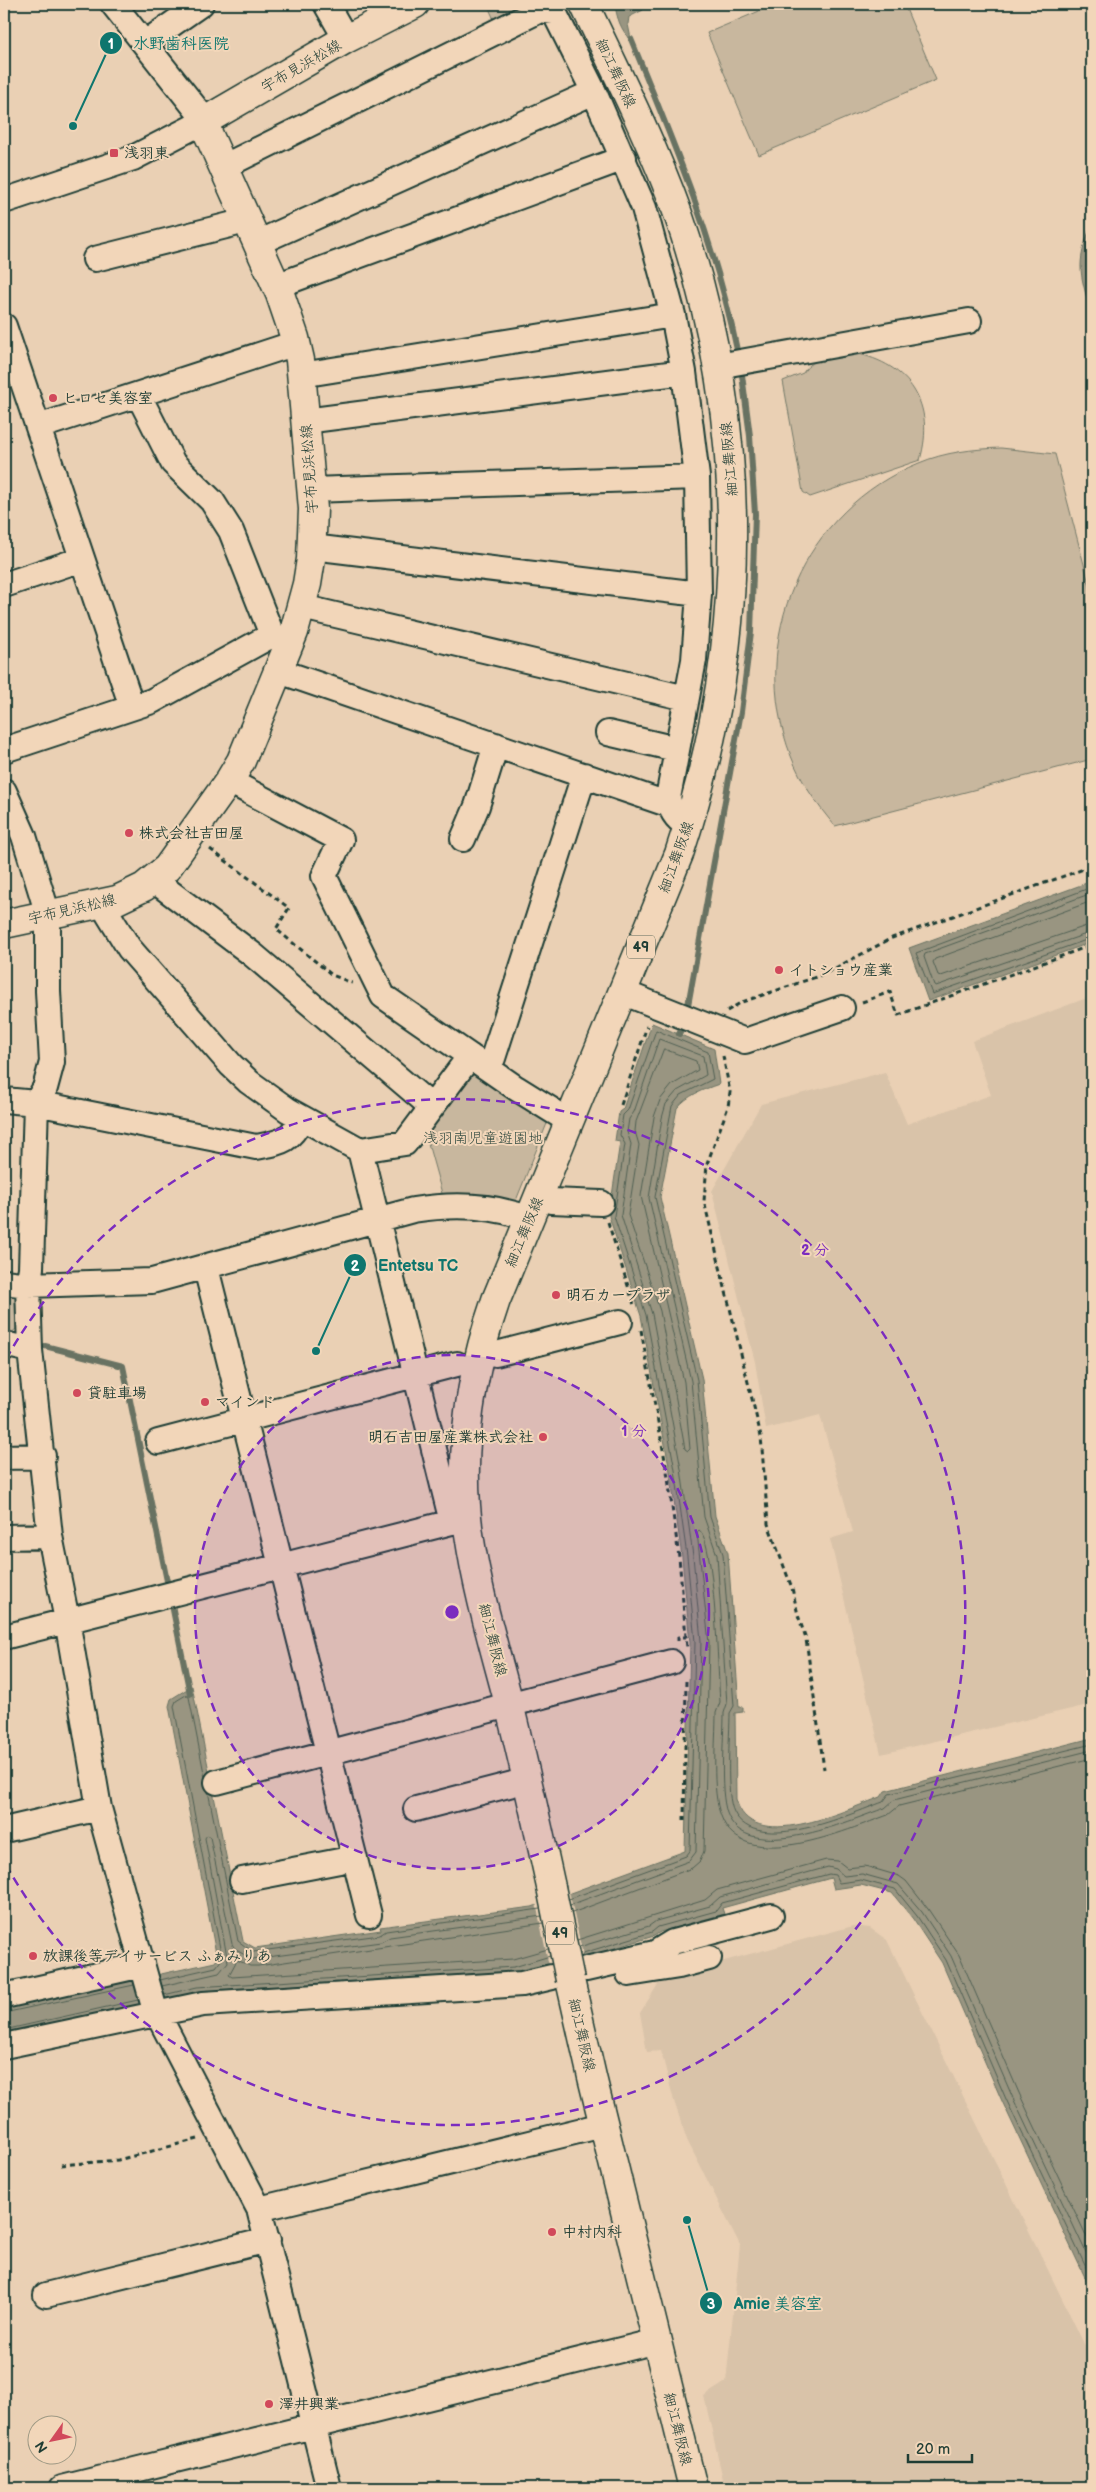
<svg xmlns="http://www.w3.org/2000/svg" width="1096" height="2492" font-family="'Balsamiq Sans','Klee One',sans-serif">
	<rect width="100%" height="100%" fill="#ead0b4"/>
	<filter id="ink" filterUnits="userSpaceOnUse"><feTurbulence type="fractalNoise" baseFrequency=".02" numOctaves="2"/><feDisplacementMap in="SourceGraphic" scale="10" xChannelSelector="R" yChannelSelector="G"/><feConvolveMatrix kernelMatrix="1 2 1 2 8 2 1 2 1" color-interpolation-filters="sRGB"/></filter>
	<g filter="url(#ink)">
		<path fill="#d9c3a9" d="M1092 996V1704L881 1754 830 1539 853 1532 820 1415 766 1429 755 1362 712 1191 761 1104 885 1072 907 1124 991 1095 972 1041Z
			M853 1926 870 1928 887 1940 1092 2360V2488H725L704 2396 726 2382 740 2245 687 2140 674 2101 661 2051 647 2052 640 2013 662 1978Z"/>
		<path fill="#c8b79e" stroke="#747a69" d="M487 4H530L497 26Z
			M776 4H904L936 80 759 155 707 33Z
			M854 353C910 364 936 405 920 460L810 497 803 492 783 381 803 373C813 356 836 356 854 353Z
			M1001 448 1055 454 1092 595V759L835 826C817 805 801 782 791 756 746 640 804 509 919 463 945 452 973 449 1001 448Z
			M471 1065 550 1116 515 1203 443 1197 424 1129Z
			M4 1289H8L16 1298V1329L10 1334 4 1333Z"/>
		<path fill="#999581" stroke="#687262" d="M615 4H640L643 10 629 17 628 24 631 39C621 32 616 15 615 4Z
			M1092 224V317C1081 274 1074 267 1092 224Z
			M1092 881V942L928 1001 909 948Z
			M652 1023 714 1049 719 1084C702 1090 688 1095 677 1108L660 1197 702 1379 715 1516 728 1553 739 1707H743V1712L735 1713 736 1799C750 1856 845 1810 881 1797L885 1791 1092 1738V2292L1002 2101 942 1963 913 1919 892 1893 861 1885 834 1889 831 1878 722 1908 724 1914 660 1932 654 1936 517 1978 168 2007 140 2005 4 2035V2009L215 1962 217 1959 169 1706 171 1699 192 1686 243 1941 255 1948 381 1930 380 1927 532 1907 685 1851 690 1643 682 1557 670 1471 641 1316 609 1216 620 1142 615 1141 619 1112 623 1109Z"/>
		<path fill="#ead0b4" d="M569 1891 584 1960 550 1971 536 1903Z"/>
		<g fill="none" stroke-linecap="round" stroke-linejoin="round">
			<path stroke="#506053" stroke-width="1" d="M1092 237C1083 260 1086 274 1092 297
				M1092 887 916 953 932 994 1092 938
				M1092 893 925 954 924 957 934 985 936 986 1092 932
				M1092 901 935 959 933 962 938 975 941 976 1092 924
				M664 1049 696 1061 698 1070 672 1085 660 1100 654 1117 641 1196 684 1382 690 1449 688 1451 685 1449 660 1311 628 1215 639 1145 635 1131 636 1122Z
				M208 1791 238 1941 253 1952 380 1935 386 1931 540 1909
				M569 1899 686 1856 690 1851 695 1642 687 1556 675 1470 646 1315 614 1216 625 1144 620 1135 623 1115 628 1110 656 1030 708 1052 713 1079 681 1095 672 1106 655 1197 697 1380 710 1517 723 1554 734 1706 730 1713C730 1735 725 1795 734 1812 756 1857 850 1814 883 1802L889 1794 1092 1744
				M570 1905 689 1861 696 1852 701 1641 693 1556 681 1469 652 1314 621 1215 631 1144 627 1132 629 1119 634 1112 659 1039 703 1056 706 1075 677 1091 666 1104 662 1118 649 1198 691 1381 704 1517 717 1555 727 1704 724 1713C724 1740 719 1789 727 1813 746 1867 850 1820 885 1808L894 1800 1092 1750
				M572 1913 692 1868 700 1861 704 1851 709 1643 697 1532 699 1530C715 1539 718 1677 720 1702L716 1713C716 1740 711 1791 721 1816 743 1877 849 1829 888 1815L899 1806 1092 1758
				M543 1923 258 1966H250L237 1960 229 1975 232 1977 513 1959 548 1949
				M577 1940 705 1900 717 1890 826 1860 838 1861 847 1868 865 1866 899 1876 906 1881 928 1909 959 1955 1019 2093 1092 2248
				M579 1947 649 1926 656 1921 710 1906 720 1897 828 1867 836 1869 844 1876 862 1874 898 1884 922 1912 951 1956 1012 2096 1092 2265
				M580 1954 652 1932 658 1927 716 1911 722 1903 829 1874 835 1875 839 1883 861 1880 895 1889 917 1916 946 1960 1006 2099 1092 2280
				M160 1980 216 1967 222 1959 174 1706 176 1701 186 1695 189 1697 205 1778
				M162 1986 219 1973 228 1962 205 1838 207 1835 210 1837 232 1944 236 1950 252 1959 381 1942 390 1937 542 1916
				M164 1995 197 1987 514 1967 550 1956
				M4 2013 134 1985
				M4 2030 138 2000"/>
			<path stroke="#687262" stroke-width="6" d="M631 39C673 141 715 241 737 350
				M687 1011 741 712 751 632 755 514 750 436 742 375
				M679 1034 682 1027
				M45 1346 123 1366 168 1586
				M172 1605 190 1694"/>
			<defs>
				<path id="minor" d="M326 4 346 39
					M145 43 201 4
					M223 167 540 10 554 12 594 92 644 208 673 315 684 372 697 477 699 594 694 660 668 798C671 811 676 821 689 825
					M4 201 133 158 203 122 197 110 113 4
					M257 243 594 92
					M95 259 234 224 246 218
					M276 286 624 158
					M4 326 132 707
					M718 366 969 321
					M301 375 673 315
					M139 396 173 463 212 501 231 531 272 635
					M305 421 684 372
					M38 427 296 343
					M311 490 697 477
					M312 547 699 594
					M4 585 82 559
					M302 607 686 698
					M279 671 670 805
					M608 733 676 749
					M4 750 152 701 272 635 290 642
					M229 781 341 840 324 876 383 996 516 1088 569 1121
					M4 791 24 836 48 915V991L52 1062 45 1088 36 1103 31 1268 28 1285 30 1350 50 1536 67 1620 99 1808 154 2007 259 2209 329 2488
					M463 839 477 806 496 745
					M156 878 163 887 252 954 432 1107
					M106 903 108 914 129 948 231 1065 249 1082 288 1110 360 1150 452 1522
					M622 992 745 1041 842 1008
					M486 1067 493 1058 584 775
					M4 1100 36 1103 256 1147C282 1142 289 1142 302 1118
					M360 1150 405 1143 470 1056
					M539 1196 551 1201 601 1203
					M206 1268 369 1915
					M4 1282 28 1285 152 1281 413 1210C452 1204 492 1204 529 1219
					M4 1344 30 1350
					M480 1350 496 1354 620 1322
					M158 1442 457 1364
					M4 1457 43 1456
					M4 1537 50 1536
					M4 1637 452 1522 467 1520
					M217 1782 671 1662
					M416 1809 528 1780
					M4 1830 99 1808
					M242 1880 355 1858
					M586 1969 655 1953 673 1942 771 1916
					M629 1974 679 1966 709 1958
					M4 1996 142 1965
					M4 2046 203 2004 522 1984 552 1977
					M259 2209 603 2125
					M46 2295 268 2240
					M62 2488 657 2341"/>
				<path id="major" d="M4 924 117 900 144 887 167 868 229 781 241 761 294 632 307 584 311 559 313 509 300 360 295 338 280 294 203 122 346 39 415 4
					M551 1887C537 1823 523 1760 507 1696 493 1643 477 1589 469 1534 458 1455 470 1375 496 1300L679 854C749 643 751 425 678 214 652 142 617 73 584 4
					M570 1980 592 2077 693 2488"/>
			</defs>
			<use href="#minor" stroke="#1f3d34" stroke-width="28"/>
			<use href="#major" stroke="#1f3d34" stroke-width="31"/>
			<path stroke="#1f3d34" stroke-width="3" stroke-dasharray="5 4" stroke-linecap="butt" d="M210 849 289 908 276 929 332 975 352 983
				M862 1002 890 992 898 1015 1092 945
				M727 1011 742 1002 822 975 892 938 1092 866
				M723 1056 730 1092 728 1107 707 1164 704 1201 761 1436 768 1524 792 1588 798 1615 806 1639 824 1769
				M621 1105 647 1026
				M608 1222 634 1305
				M641 1330 667 1471 679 1557 687 1648
				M678 1641V1637H686
				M684 1821 686 1679
				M61 2165 118 2160 198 2139"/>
			<use href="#minor" stroke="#f2d6b9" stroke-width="24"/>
			<use href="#major" stroke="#f2d6b9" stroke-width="28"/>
			<defs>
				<path id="major-bridge" d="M551 1887 570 1980"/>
			</defs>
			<use href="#major-bridge" stroke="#1f3d34" stroke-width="31" stroke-linecap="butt"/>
			<use href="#major-bridge" stroke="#f2d6b9" stroke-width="28"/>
		</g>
	</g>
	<circle cx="452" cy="1612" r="257" fill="#7b2cbf" fill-opacity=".12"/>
	<g fill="none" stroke="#7b2cbf" stroke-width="2.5" stroke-dasharray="9 6">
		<circle cx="452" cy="1612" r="257"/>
		<path d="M6 1359A513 513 0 1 1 6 1865"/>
	</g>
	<g fill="#d1495b" stroke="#f2d6b9" stroke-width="2">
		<rect x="109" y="148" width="10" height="10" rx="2.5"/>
		<circle cx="53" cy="398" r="5"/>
		<circle cx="129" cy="833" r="5"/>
		<circle cx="779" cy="970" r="5"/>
		<circle cx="556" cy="1295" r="5"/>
		<circle cx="77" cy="1393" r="5"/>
		<circle cx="205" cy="1402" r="5"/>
		<circle cx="543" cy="1437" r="5"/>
		<circle cx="33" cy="1956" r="5"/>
		<circle cx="552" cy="2232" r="5"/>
		<circle cx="269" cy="2404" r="5"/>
	</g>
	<g text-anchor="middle" stroke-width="4" stroke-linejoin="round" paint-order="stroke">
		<g fill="#f2d6b9" stroke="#5e6b5c" stroke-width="1">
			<rect x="627" y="935.5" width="28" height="23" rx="4"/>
			<rect x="546" y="1921.5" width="28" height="23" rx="4"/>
		</g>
		<g font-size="14" font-weight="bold" fill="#1f3d34">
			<text x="641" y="952">49</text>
			<text x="560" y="1938">49</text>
		</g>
		<g font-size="15" fill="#1f3d34" stroke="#f2d6b9">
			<text transform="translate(301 66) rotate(-30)" y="5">宇布見浜松線</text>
			<text transform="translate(616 73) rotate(65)" y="5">細江舞阪線</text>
			<text transform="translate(729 459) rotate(-95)" y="5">細江舞阪線</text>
			<text transform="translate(309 469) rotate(-94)" y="5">宇布見浜松線</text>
			<text transform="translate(676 857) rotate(-70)" y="5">細江舞阪線</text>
			<text transform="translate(72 909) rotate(-13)" y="5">宇布見浜松線</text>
			<text transform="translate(524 1232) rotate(-67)" y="5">細江舞阪線</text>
			<text transform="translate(493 1640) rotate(76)" y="5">細江舞阪線</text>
			<text transform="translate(582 2035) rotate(77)" y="5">細江舞阪線</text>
			<text transform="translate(678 2429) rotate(76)" y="5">細江舞阪線</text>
		</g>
		<g font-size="15" font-weight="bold" fill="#1f3d34" stroke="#f2d6b9" text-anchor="start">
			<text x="124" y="158">浅羽東</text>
			<text x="63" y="403">ヒロセ美容室</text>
			<text x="139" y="838">株式会社吉田屋</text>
			<text x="789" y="975">イトショウ産業</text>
			<text x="566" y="1300">明石カープラザ</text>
			<text x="87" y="1398">貸駐車場</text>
			<text x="215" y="1407">マインド</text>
			<text x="533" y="1442" text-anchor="end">明石吉田屋産業株式会社</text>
			<text x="43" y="1961">放課後等デイサービス ふぁみりあ</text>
			<text x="562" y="2237">中村内科</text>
			<text x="279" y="2409">澤井興業</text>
		</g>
		<g font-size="15" fill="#30493f" stroke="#f2d6b9">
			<text x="483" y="1143">浅羽南児童遊園地</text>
		</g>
	</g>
	<circle cx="452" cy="1612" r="8" fill="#7b2cbf" stroke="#f2d6b9" stroke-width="2.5"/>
	<g font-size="15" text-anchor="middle" font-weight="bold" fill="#7b2cbf" stroke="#f2d6b9" stroke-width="4" stroke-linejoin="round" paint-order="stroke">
		<text x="815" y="1255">2 分</text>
		<text x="634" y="1436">1 分</text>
	</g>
	<path fill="none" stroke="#0f766e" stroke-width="2" d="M73 126L111 43M316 1351L355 1265M687 2220L711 2303"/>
	<g fill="#0f766e" stroke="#f2d6b9" stroke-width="2">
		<circle cx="73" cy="126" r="5"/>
		<circle cx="316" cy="1351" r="5"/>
		<circle cx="687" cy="2220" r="5"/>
		<circle cx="111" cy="43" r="12"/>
		<circle cx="355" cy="1265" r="12"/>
		<circle cx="711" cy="2303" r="12"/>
	</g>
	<g font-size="15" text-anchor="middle" font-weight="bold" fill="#fff">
		<text x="111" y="49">1</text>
		<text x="355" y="1271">2</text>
		<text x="711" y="2309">3</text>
	</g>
	<g font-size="16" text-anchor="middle" font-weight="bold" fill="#0f766e" stroke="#f2d6b9" stroke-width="4" stroke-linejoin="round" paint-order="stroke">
		<text x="181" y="49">水野歯科医院</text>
		<text x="418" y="1271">Entetsu TC</text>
		<text x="778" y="2309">Amie 美容室</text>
	</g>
	<rect width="1096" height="2492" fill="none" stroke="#f2d6b9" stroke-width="20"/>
	<rect x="10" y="10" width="1076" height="2472" fill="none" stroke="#1f3d34" stroke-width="2" filter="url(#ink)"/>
	<g transform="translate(52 2440) rotate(237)"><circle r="24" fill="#f2d6b9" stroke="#9e9984"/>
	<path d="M0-4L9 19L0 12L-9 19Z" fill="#d1495b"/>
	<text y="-8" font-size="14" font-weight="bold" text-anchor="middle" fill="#1f3d34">N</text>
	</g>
	<path d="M908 2454v8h64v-8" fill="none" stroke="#1f3d34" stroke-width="2.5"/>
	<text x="916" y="2454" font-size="15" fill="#1f3d34" stroke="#f2d6b9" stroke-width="4" paint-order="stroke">20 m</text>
</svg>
